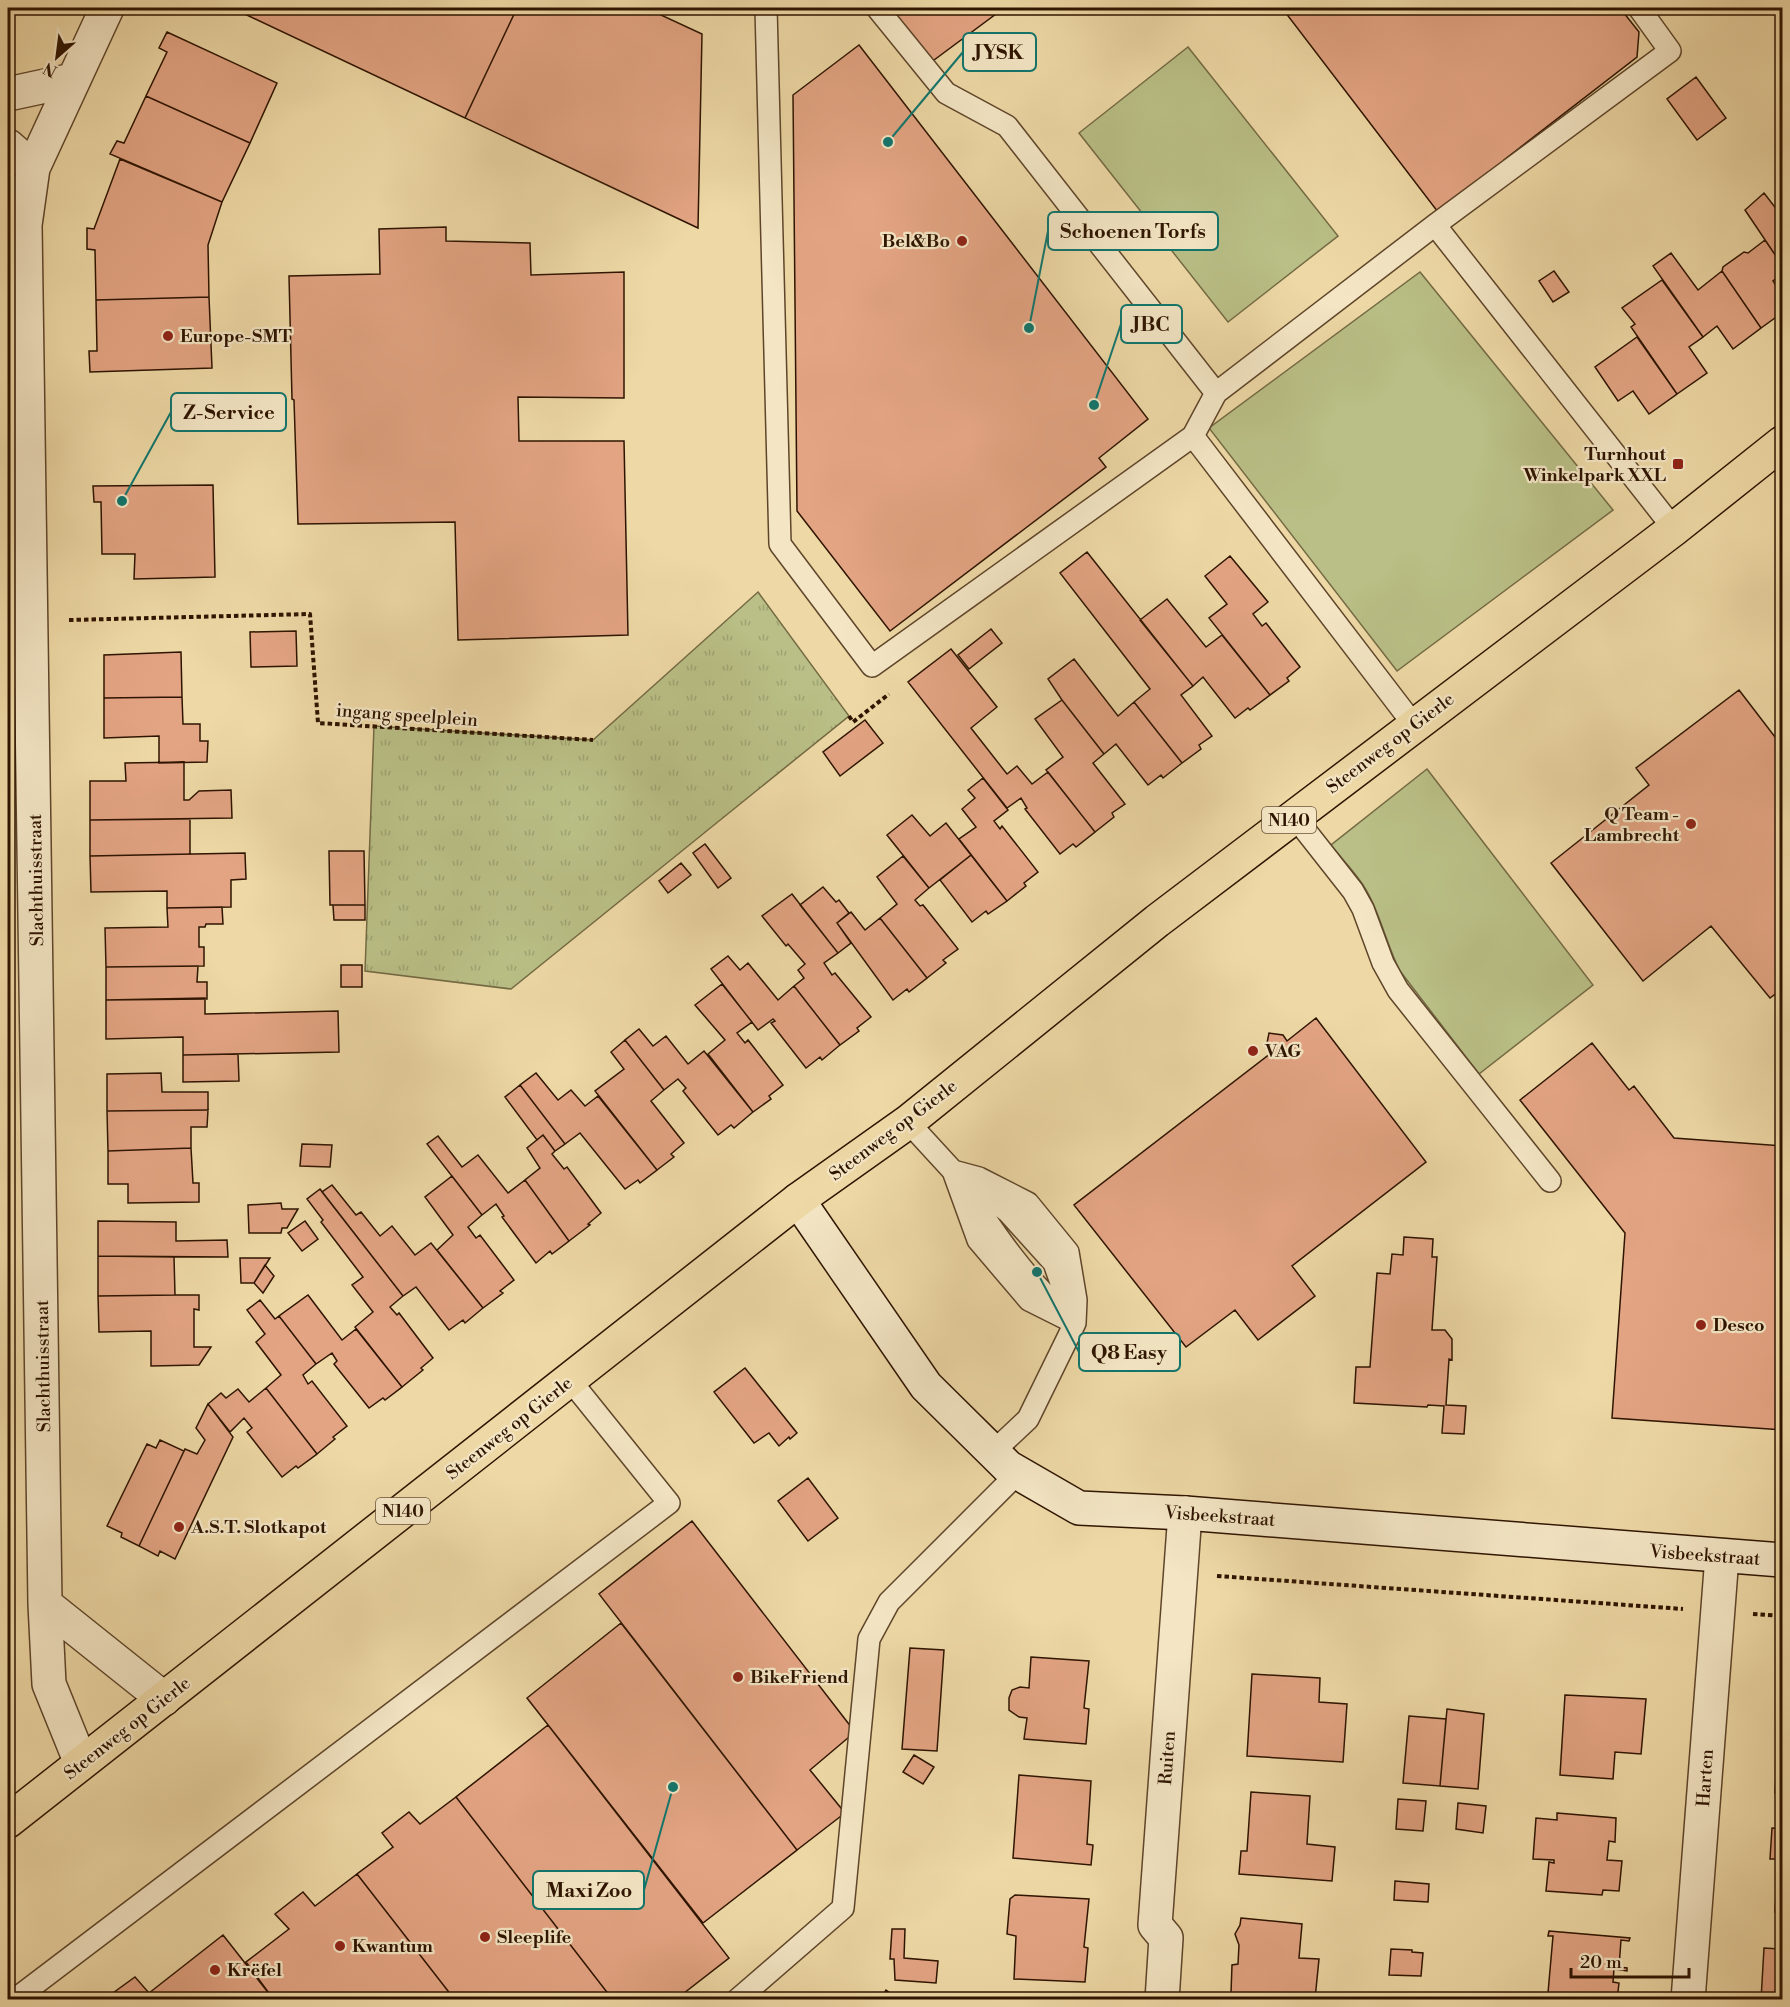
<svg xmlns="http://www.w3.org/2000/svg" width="1790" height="2007" font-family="'Libre Bodoni',serif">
	<defs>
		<pattern id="park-tufts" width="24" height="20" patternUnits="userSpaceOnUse" patternTransform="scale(1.5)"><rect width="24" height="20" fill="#b9bf86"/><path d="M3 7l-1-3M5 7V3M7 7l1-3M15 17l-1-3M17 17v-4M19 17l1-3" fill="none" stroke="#9fa372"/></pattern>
	</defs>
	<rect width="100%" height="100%" fill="#eed9a6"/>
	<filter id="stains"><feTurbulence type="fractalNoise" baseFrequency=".00333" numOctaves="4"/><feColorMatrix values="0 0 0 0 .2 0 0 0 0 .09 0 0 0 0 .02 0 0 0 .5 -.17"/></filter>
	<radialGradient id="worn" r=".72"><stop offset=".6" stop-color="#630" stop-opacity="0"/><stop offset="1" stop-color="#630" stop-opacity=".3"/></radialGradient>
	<path fill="#b9bf86" stroke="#746a43" stroke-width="1.5" d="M1188 47 1338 236 1228 322 1079 133Z
		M1420 272 1613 510 1397 671 1209 428Z
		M1427 769 1593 985 1479 1074 1400 971C1386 944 1380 911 1363 885 1354 871 1341 858 1331 845Z"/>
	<path fill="url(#park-tufts)" stroke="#746a43" stroke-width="1.5" d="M758 592 849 716 511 989 365 971 374 726 593 740Z"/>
	<path fill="#e3a483" stroke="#2e1400" stroke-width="1.5" d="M232 8H517L465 118Z
		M517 8H646L702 34 698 228 465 118Z
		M888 8H1004L930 63Z
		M1282 8H1620L1639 32 1637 57 1504 160 1507 167 1441 216Z
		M167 32 277 83 250 143 146 96 167 52 159 48Z
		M859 45 1148 419 1099 458 1106 467 890 631 797 511 793 95Z
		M1696 77 1726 118 1697 140 1667 99Z
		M146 96 250 143 222 202 110 154 117 141 124 143Z
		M120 159 222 202 208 245 209 297 96 300 95 250 87 249V228L94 229Z
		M1764 193 1781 215 1782 214V265L1745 210Z
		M446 227V241L530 243 531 275 624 272V398L518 397 519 441H624L628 635 458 640 455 522 298 524 294 400 292 399 289 276 380 274 379 229Z
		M1765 240 1782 265V274L1773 281 1782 295V313L1761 328 1722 271 1723 267 1744 252 1748 253Z
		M1671 253 1698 290 1722 271 1761 328 1733 349 1717 326 1703 337 1653 266Z
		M1554 271 1569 292 1553 302 1539 281Z
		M1662 280 1703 337 1689 347 1707 373 1677 394 1631 327 1635 324 1622 308Z
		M209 297 212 368 90 372 89 351H97L96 300Z
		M1637 337 1677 394 1649 414 1633 391 1618 401 1595 367Z
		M213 485 215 577 134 579 135 554H102L101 502H94L93 486Z
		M1087 552 1193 686 1181 695 1212 736 1199 745 1201 749 1182 763 1134 702 1150 689 1060 573Z
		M1230 556 1268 602 1253 614 1262 626 1266 623 1300 667 1287 678 1289 681 1270 695 1209 618 1227 604 1205 576Z
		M1167 599 1206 647 1222 635 1270 695 1250 710 1248 708 1235 718 1203 677 1193 686 1140 620Z
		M991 629 1002 643 969 669 958 655Z
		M296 631 297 666 251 667 250 632Z
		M951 649 997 707 971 728 1007 774 1017 766 1032 784 1048 772 1095 832 1076 847 1073 844 1060 854 1025 809 1027 808 1021 798 1007 808 908 682Z
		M181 652 182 697 104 698V655Z
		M1074 659 1118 716 1134 702 1182 763 1163 778 1161 775 1148 785 1116 744 1104 754 1062 700 1048 679Z
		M1739 690 1782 746V989L1770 998 1711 926 1643 981 1551 863 1649 785 1636 768Z
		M182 697 183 724H200V741H208L207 762 159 763V736L104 738V698Z
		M1062 700 1104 754 1093 763 1125 804 1112 813 1114 817 1095 832 1046 770 1063 757 1035 719Z
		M865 720 883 743 840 776 823 752Z
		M184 762V800H189L199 791 231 790 232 818 90 820V781H126L125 763Z
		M983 778 1008 810 994 821 1000 829 1002 826 1038 872 1024 883 1026 886 1007 901 959 839 976 827 962 809 975 798 968 790Z
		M912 815 930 836 946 823 971 855 929 888 887 835Z
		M190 819V854L90 856V820Z
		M705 844 731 878 718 888 693 853Z
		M329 851H364L365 905H330Z
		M245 853 246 879 231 880V907L167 908V891L91 892 90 856Z
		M971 855 1007 901 988 914 986 911 972 922 940 880Z
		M903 856 929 888 915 900 920 906 923 905 958 949 943 960 946 963 927 978 880 918 897 904 877 877Z
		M681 863 691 875 668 893 659 881Z
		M823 887 836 902 839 900 849 913 837 923 851 943 838 953 800 905Z
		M792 894 838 953 824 963 832 975 835 973 871 1017 857 1028 859 1031 840 1045 794 986 804 978 798 970 805 964 788 944 786 946 762 916Z
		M333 905H365V920H334Z
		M222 907 223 924H206L205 927H199V947H204V966L106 967 105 928 168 927 167 908Z
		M851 912 865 930 880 918 927 978 909 992 907 989 893 1000 837 923Z
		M728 956 740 970 748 963 778 1000 794 986 840 1045 822 1060 820 1057 806 1068 771 1023 775 1021 773 1019 758 1030 711 969Z
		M341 965H362V987H341Z
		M198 966 197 982H207V999L106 1000V967Z
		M722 984 752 1022 737 1033 745 1043 748 1040 783 1085 769 1096 771 1099 753 1112 708 1054 725 1040 695 1005Z
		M205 998V1014L338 1011 339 1052 183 1055V1037L106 1039V1000Z
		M1316 1018 1426 1162 1292 1266 1315 1296 1258 1340 1235 1310 1186 1347 1074 1205 1271 1053 1266 1048 1269 1033 1283 1035 1287 1041Z
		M639 1029 653 1046 666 1036 688 1064 704 1051 753 1112 734 1128 731 1125 718 1135 683 1091 686 1088 678 1079 664 1090 625 1040Z
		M625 1040 664 1090 651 1101 684 1143 671 1154 674 1157 657 1170 595 1091 624 1069 611 1052Z
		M1592 1043 1629 1090 1634 1086 1674 1138 1782 1146V1430L1612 1418 1625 1233 1520 1100Z
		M238 1054 239 1081 183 1082V1055Z
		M161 1073 162 1092H208V1110L107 1111V1074Z
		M536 1073 558 1100 571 1090 585 1106 598 1096 657 1170 640 1183 638 1180 625 1189 580 1133 565 1144 520 1085Z
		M520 1085 565 1144 555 1151 543 1135 537 1140 505 1097Z
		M208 1110 207 1127H191V1148L108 1151 107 1111Z
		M543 1135 555 1151 552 1154 564 1169 567 1167 601 1213 588 1224 590 1225 569 1241 525 1180 540 1168 527 1148Z
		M438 1136 462 1167 478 1155 508 1193 525 1180 569 1241 552 1254 550 1251 536 1263 502 1217 504 1216 496 1204 482 1215 427 1144Z
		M302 1144 332 1145 330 1167 300 1166Z
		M191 1148 193 1183H199V1202L128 1203V1184H108V1151Z
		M452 1176 482 1215 468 1227 476 1238 480 1235 514 1280 500 1291 503 1293 483 1308 437 1250 453 1235 425 1197Z
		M332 1185 356 1215 361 1212 380 1236 392 1226 415 1255 431 1243 483 1308 465 1323 463 1320 449 1330 416 1287 403 1296 322 1192Z
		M320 1189 403 1296 390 1307 397 1315 399 1313 433 1358 421 1368 423 1370 402 1387 355 1327 373 1312 352 1285 363 1277 321 1222 323 1220 307 1199Z
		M281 1203 282 1209H298L287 1228H282L281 1233H249L248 1205Z
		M98 1221 176 1222V1241L227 1240 228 1257 98 1256Z
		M305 1221 318 1239 302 1251 288 1233Z
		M1404 1237 1433 1239 1432 1257H1437L1432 1330H1445L1452 1339V1360L1449 1359 1446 1405 1466 1406 1464 1434 1442 1433 1444 1406 1428 1405 1427 1407 1354 1403 1356 1367H1370L1377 1273 1390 1274 1392 1254 1403 1255Z
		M98 1256 174 1257 175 1295 98 1296Z
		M240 1258H270L254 1283H241Z
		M265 1265 274 1276 263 1293 254 1283Z
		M175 1295H199V1310L194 1309V1347H211L199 1365 151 1366V1331L99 1332 98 1296Z
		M308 1295 342 1340 356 1329 402 1387 385 1400 383 1398 369 1408 334 1364 337 1361 332 1353 316 1364 279 1316Z
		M260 1300 275 1319 279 1316 316 1364 303 1375 308 1384 312 1381 347 1426 333 1437 335 1439 317 1454 266 1388 281 1375 256 1342 265 1334 247 1310Z
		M745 1368 797 1433 790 1439 789 1437 779 1446 769 1433 754 1443 714 1392Z
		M266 1388 317 1454 298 1468 296 1466 282 1477 247 1432 252 1428 244 1418 230 1432 208 1404 221 1393 226 1398 238 1389 249 1402Z
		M208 1404 233 1437 175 1559 160 1551 158 1556 139 1546 185 1449 197 1454 205 1440 196 1428Z
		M160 1440 184 1451 139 1546 121 1537 122 1533 107 1526 147 1444 156 1448Z
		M808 1478 838 1518 808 1541 778 1501Z
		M692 1521 855 1732 810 1770 845 1813 797 1850 599 1594Z
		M621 1623 797 1850 703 1923 527 1698Z
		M910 1648 944 1650 937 1751 902 1749Z
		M1031 1657 1089 1661 1084 1708 1089 1709 1086 1744 1024 1739 1027 1718 1019 1717 1009 1710V1698L1012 1690 1020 1687 1029 1688Z
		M1252 1674 1320 1678 1319 1702 1347 1704 1343 1762 1247 1756Z
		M1565 1695 1646 1699 1641 1754 1615 1752 1613 1779 1560 1775Z
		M1447 1709 1484 1714 1478 1789 1440 1786Z
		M1409 1716 1446 1719 1440 1786 1403 1783Z
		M548 1725 729 1958 675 2000H613L456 1797Z
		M1778 1741H1782V1793H1775Z
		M914 1755 934 1767 923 1784 903 1772Z
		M1019 1775 1091 1781 1087 1844 1093 1845 1091 1865 1013 1858Z
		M1251 1792 1310 1796 1307 1844 1335 1847 1332 1881 1239 1874 1241 1851H1247Z
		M456 1797 613 2000H455L357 1874 393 1847 382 1833 409 1812 420 1824Z
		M1398 1799 1426 1801 1423 1831 1396 1829Z
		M1458 1803 1486 1806 1483 1833 1456 1829Z
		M1557 1813 1616 1818 1615 1842 1609 1841 1607 1860 1622 1861 1619 1891 1603 1890 1602 1895 1546 1891 1549 1862 1554 1863V1860L1533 1859 1536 1818 1557 1820Z
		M1772 1828 1782 1829V1859H1770Z
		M1782 1872V1913L1775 1912 1777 1875Z
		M357 1874 455 2000H274L246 1962 289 1929 275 1914 303 1892 315 1906Z
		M1395 1881 1429 1884 1428 1902 1394 1900Z
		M1015 1895 1089 1899 1084 1947 1088 1948 1085 1982 1014 1979 1016 1936 1007 1934 1010 1899Z
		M1241 1918 1302 1924 1299 1958 1319 1959 1315 1999 1231 1993 1232 1965 1238 1964 1239 1945 1235 1934 1240 1925Z
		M892 1929H905L904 1958 938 1961 936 1983 895 1980 894 1959H890Z
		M1549 1931 1630 1938 1629 1941 1621 1940 1619 1967 1627 1968V1971L1614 1969 1613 1982 1619 1983 1617 2000H1543L1551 1999V1993H1548L1553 1936H1548Z
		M223 1935 274 2000 106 1998 135 1977 149 1993Z
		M1764 1948 1782 1949V2000H1761Z
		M1391 1949 1412 1950V1952L1423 1953 1421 1976 1389 1975Z
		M886 1990 900 2000H880Z"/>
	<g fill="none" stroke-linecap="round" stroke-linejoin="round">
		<defs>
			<path id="lane" d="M766 8 780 544 872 666 1193 436 1216 393 1435 225 1670 51 1639 8
				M877 8 946 93 1007 126 1216 393
				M1435 225 1674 529
				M1193 436 1414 725
				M1294 816 1353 891 1363 909 1383 963 1398 990 1550 1181
				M908 1122 953 1171 978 1240 1029 1300 1075 1323 1028 1419 993 1452
				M953 1171 979 1178 1028 1203 1068 1252 1076 1300 1075 1323
				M976 1187 1008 1212 1054 1263 1065 1294
				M972 1199C998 1238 1025 1277 1059 1308
				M14 2000 669 1503 570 1380
				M737 2000 843 1908 869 1639 889 1602 1018 1473"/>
			<path id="street" d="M8 94 73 80
				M8 146 33 168
				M45 1604 164 1699
				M81 1763 49 1684 45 1604 25 225 33 168 107 8
				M1162 2000 1166 1938 1155 1925 1185 1513
				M1688 2000 1722 1556"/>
			<path id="secondary" d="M798 1200 926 1386 1008 1467 1079 1508 1185 1513 1782 1560"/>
			<path id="primary" d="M8 1821 798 1200 908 1122 1157 921 1674 529 1782 443"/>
		</defs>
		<use href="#lane" stroke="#5e452a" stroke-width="24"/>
		<use href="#street" stroke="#5e452a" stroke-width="36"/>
		<use href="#secondary" stroke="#2e1400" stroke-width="36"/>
		<use href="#primary" stroke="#2e1400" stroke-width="36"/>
		<path stroke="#2e1400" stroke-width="4" stroke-dasharray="4.5 3" stroke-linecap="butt" d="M69 620 310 614 318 723 593 740
			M849 716 853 722 889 694
			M1217 1576 1683 1609
			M1753 1614 1782 1616"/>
		<use href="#lane" stroke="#f4e6c5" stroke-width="21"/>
		<use href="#street" stroke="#f4e6c5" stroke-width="33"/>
		<use href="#secondary" stroke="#f4e6c5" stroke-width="33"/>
		<use href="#primary" stroke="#eed9a6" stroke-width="33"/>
	</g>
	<g fill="#8f2418" stroke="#f4e6c5" stroke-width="2">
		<circle cx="962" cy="241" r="6"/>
		<circle cx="168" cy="336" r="6"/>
		<rect x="1672" y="458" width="12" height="12" rx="3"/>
		<circle cx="1691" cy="824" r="6"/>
		<circle cx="1253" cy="1051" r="6"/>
		<circle cx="1701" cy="1325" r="6"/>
		<circle cx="179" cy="1527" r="6"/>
		<circle cx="738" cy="1677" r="6"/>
		<circle cx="485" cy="1937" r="6"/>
		<circle cx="340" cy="1946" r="6"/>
		<circle cx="215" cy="1970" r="6"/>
	</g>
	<g text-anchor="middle" stroke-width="4.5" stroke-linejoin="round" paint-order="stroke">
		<g fill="#f4e6c5" stroke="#69533b" stroke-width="1.5">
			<rect x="1262" y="807" width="54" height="26" rx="4.5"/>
			<rect x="376" y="1498" width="54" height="26" rx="4.5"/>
		</g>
		<g font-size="16" font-weight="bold" fill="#2e1400">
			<text x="1289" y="826">N140</text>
			<text x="403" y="1517">N140</text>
		</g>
		<g font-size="18" font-weight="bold" fill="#2e1400" stroke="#f4e6c5" text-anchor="start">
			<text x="950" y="247" text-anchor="end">Bel&amp;Bo</text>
			<text x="180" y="342">Europe-SMT</text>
			<text x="1666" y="460" text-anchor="end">Turnhout<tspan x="1666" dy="21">Winkelpark XXL</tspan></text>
			<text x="1679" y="820" text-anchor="end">Q Team -<tspan x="1679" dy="21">Lambrecht</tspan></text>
			<text x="1265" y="1057">VAG</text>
			<text x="1713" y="1331">Desco</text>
			<text x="191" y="1533">A.S.T. Slotkapot</text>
			<text x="750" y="1683">BikeFriend</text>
			<text x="497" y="1943">Sleeplife</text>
			<text x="352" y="1952">Kwantum</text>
			<text x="227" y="1976">Krëfel</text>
		</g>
		<g font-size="18" fill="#2e1400" stroke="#f4e6c5">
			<text transform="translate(407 715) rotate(4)" y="6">ingang speelplein</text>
			<text transform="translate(1390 743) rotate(-37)" y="6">Steenweg op Gierle</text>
			<text transform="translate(36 880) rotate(-91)" y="6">Slachthuisstraat</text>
			<text transform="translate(893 1130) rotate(-37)" y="6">Steenweg op Gierle</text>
			<text transform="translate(43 1366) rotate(-91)" y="6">Slachthuisstraat</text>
			<text transform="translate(509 1428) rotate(-38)" y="6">Steenweg op Gierle</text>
			<text transform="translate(1220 1516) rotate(4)" y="6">Visbeekstraat</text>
			<text transform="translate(1705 1555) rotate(4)" y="6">Visbeekstraat</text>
			<text transform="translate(127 1728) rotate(-38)" y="6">Steenweg op Gierle</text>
			<text transform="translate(1167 1758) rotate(-86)" y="6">Ruiten</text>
			<text transform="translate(1705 1778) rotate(-86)" y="6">Harten</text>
		</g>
	</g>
	<path fill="none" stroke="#0f766e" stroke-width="2" d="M888 142L963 52M1029 328L1048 231M1094 405L1121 324M122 501L171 412M1037 1272L1079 1352M673 1787L644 1890"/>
	<g fill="#0f766e" stroke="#f4e6c5" stroke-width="2">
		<circle cx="888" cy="142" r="6"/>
		<circle cx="1029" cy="328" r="6"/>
		<circle cx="1094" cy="405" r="6"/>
		<circle cx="122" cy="501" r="6"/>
		<circle cx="1037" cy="1272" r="6"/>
		<circle cx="673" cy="1787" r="6"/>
	</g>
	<g fill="#f4e6c5" stroke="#0f766e" stroke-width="2">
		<rect x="963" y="33" width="73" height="38" rx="6"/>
		<rect x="1048" y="212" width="170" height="38" rx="6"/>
		<rect x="1121" y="305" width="61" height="38" rx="6"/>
		<rect x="171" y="393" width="115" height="38" rx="6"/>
		<rect x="1079" y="1333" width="101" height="38" rx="6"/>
		<rect x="533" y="1871" width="111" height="38" rx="6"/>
	</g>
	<g font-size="20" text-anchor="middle" font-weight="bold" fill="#2e1400">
		<text x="999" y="59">JYSK</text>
		<text x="1133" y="238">Schoenen Torfs</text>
		<text x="1151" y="331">JBC</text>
		<text x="229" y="419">Z-Service</text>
		<text x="1129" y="1359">Q8 Easy</text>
		<text x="589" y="1897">Maxi Zoo</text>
	</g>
	<rect width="1790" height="2007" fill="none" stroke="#eed9a6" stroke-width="30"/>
	<rect x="9" y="9" width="1772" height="1989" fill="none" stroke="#2e1400" stroke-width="3"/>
	<rect x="15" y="15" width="1760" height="1977" fill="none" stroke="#2e1400" stroke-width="1.5"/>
	<g transform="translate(57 57) rotate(208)" stroke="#f4e6c5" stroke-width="4.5" paint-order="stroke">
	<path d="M0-4.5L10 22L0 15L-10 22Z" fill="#2e1400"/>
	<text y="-9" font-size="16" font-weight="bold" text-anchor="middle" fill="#2e1400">N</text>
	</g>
	<path d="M1571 1968v9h118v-9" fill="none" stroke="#2e1400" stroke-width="3"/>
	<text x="1580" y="1968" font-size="18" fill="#2e1400" stroke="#f4e6c5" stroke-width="4.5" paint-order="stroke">20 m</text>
	<rect width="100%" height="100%" filter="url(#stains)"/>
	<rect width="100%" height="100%" fill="url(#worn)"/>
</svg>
